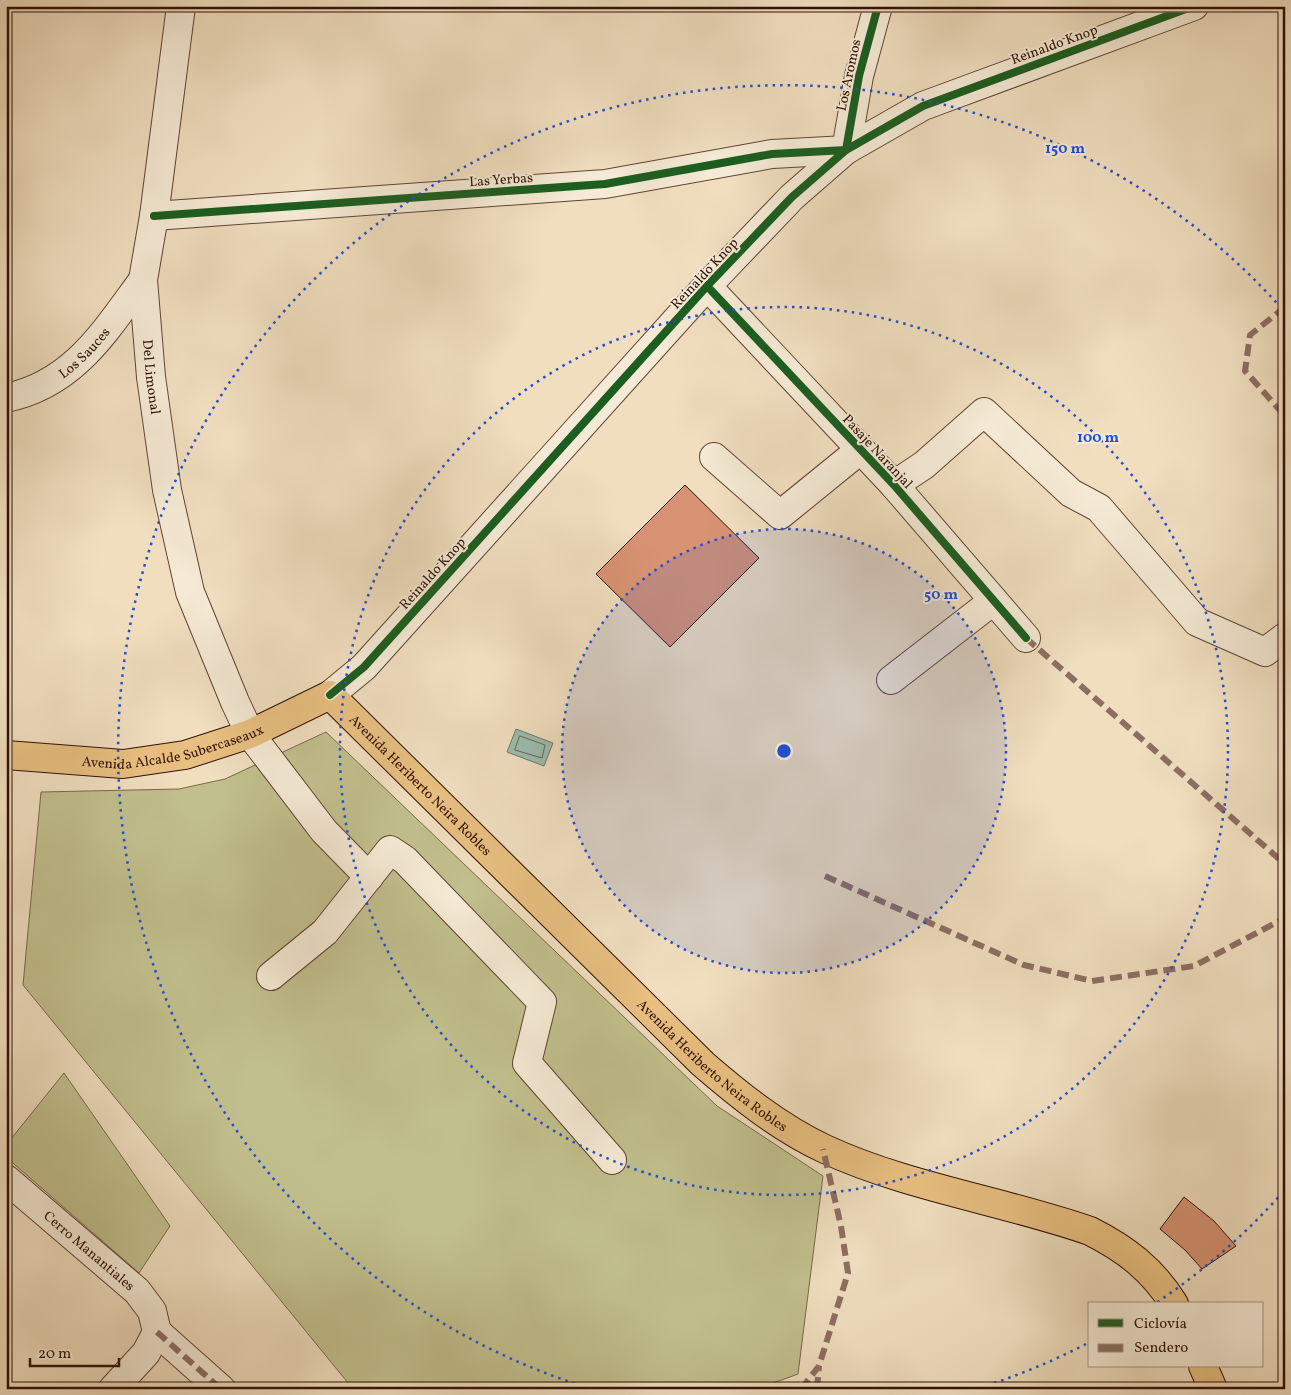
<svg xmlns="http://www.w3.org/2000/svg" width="1291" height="1395" font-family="Vollkorn,serif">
	<rect width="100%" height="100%" fill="#f0debf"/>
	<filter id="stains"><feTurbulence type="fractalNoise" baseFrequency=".004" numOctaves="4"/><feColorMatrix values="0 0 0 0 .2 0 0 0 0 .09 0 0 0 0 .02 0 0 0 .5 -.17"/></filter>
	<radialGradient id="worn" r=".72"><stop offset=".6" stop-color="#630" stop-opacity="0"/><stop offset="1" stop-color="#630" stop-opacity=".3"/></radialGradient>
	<path fill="#c1bf8d" stroke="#78684a" d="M326 732 717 1106 823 1176 798 1374 757 1389H353L23 985 41 792 179 789 225 779Z
		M64 1073 170 1226 139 1273 6 1157V1145Z"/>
	<path fill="#9bbcae" stroke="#70786b" d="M516 729 553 743 544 766 507 752Z"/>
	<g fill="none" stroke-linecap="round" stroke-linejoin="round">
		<path stroke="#66665a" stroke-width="1" d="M520 736 545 745 542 758 515 750Z"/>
	</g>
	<path fill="#d79373" stroke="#301106" d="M685 485 759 558 670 647 596 574Z
		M1184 1197 1214 1221 1236 1246 1202 1269 1185 1250 1160 1229Z"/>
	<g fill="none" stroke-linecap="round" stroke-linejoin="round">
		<defs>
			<g id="minor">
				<path id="s1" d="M181 6 154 216 143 280 151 377 167 490 190 592 235 702 250 734 324 831 369 877"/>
				<path d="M154 216 605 184 772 154 846 150 859 76 878 6"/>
				<path d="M707 286 894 485 1026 638"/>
				<path id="s2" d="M6 398C74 384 105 331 143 280"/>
				<path d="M714 457 780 515 860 450"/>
				<path d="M894 485 924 465 984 412 1071 493 1099 508 1197 622 1265 652 1285 637"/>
				<path d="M891 680 993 601"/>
				<path d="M330 695 364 667 707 286 792 197 846 150 923 106 1194 6"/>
				<path d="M271 976 325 932 390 850 405 860 542 1002 527 1063 612 1160"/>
				<path id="s3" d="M6 1179 137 1291 152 1311 157 1332"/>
				<path d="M157 1332 221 1389"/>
				<path d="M113 1389 146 1353 157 1332"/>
			</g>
			<g id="major">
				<path id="s4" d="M6 755 123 764 185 755 250 734 330 695 703 1064C740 1096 780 1128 825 1149 907 1187 1004 1201 1090 1231 1126 1249 1153 1270 1174 1304"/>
				<path d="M1203 1366 1213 1389"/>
			</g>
		</defs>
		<use href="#minor" stroke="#604434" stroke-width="30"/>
		<use href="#major" stroke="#301106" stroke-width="30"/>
		<use href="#minor" stroke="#f5ead5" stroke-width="28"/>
		<use href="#major" stroke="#e8bf80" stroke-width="28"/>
		<path stroke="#8d6e63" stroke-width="6" stroke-dasharray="12 6" stroke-linecap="butt" d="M1285 307 1250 335 1245 371 1285 416
			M1026 638 1285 864
			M825 876 1024 965 1092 981 1194 966 1285 918
			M157 1332 221 1389
			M801 1389 819 1366 848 1273 841 1226 823 1149
			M817 1389 819 1366"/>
		<defs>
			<path id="cycleway" d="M154 216 605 184 772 154 846 150 859 76 878 6
				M707 286 894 485 1026 638
				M330 695 364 667 707 286 792 197 846 150 923 106 1194 6"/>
		</defs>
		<use href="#cycleway" stroke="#f5ead5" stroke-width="11"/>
		<use href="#cycleway" stroke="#1b5e20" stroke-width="8"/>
	</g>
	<circle cx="784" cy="751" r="222" fill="#1d4ed8" fill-opacity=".12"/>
	<g fill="none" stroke="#1d4ed8" stroke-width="2.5" stroke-dasharray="2.5 5">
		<circle cx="784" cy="751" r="222"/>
		<circle cx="784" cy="751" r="444"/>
		<path d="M1283 1192A666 666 0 0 1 1156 1303M1086 1344A666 666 0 0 1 979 1388M589 1388A666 666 0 1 1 1283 310"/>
	</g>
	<g text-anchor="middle" stroke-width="4" stroke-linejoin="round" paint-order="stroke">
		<g font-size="14" fill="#301106" stroke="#f5ead5">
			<text transform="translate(1054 44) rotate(-20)" y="5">Reinaldo Knop</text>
			<text transform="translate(848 75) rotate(-78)" y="5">Los Aromos</text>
			<text transform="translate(501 179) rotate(-4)" y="5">Las Yerbas</text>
			<text transform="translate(704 273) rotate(-47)" y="5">Reinaldo Knop</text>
			<text dy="5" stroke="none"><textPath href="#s2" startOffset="92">Los Sauces</textPath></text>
			<text dy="5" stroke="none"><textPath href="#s1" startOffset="374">Del Limonal</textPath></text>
			<text transform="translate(878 451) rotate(47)" y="5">Pasaje Naranjal</text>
			<text transform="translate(432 573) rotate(-48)" y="5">Reinaldo Knop</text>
			<text dy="5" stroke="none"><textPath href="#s4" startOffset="169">Avenida Alcalde Subercaseaux</textPath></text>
			<text dy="5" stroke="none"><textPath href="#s4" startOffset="465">Avenida Heriberto Neira Robles</textPath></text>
			<text dy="5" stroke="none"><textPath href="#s4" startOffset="870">Avenida Heriberto Neira Robles</textPath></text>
			<text dy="5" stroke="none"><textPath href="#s3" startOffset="110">Cerro Manantiales</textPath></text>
		</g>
	</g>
	<circle cx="784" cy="751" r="8" fill="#1d4ed8" stroke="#f5ead5" stroke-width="2.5"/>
	<g font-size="15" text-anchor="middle" font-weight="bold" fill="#1d4ed8" stroke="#f5ead5" stroke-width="4" stroke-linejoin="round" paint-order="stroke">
		<text x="1065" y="153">150 m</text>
		<text x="1098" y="442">100 m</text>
		<text x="941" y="599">50 m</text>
	</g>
	<rect width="1291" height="1395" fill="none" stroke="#f0debf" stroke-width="25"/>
	<rect x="8" y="8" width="1276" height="1380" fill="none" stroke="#301106" stroke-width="2.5"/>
	<rect x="12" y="12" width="1266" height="1370" fill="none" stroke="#301106"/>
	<rect x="1088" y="1302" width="175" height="65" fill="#f5ead5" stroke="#a69382"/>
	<rect x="1098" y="1319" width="25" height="8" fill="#1b5e20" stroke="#a69382"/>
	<text x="1134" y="1328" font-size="15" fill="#301106">Ciclovía</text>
	<rect x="1098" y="1344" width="25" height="8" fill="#8d6e63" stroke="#a69382"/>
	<text x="1134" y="1352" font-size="15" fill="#301106">Sendero</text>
	<path d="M30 1358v8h89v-8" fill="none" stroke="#301106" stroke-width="2.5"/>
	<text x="38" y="1358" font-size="15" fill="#301106" stroke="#f5ead5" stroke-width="4" paint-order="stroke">20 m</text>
	<rect width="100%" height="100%" filter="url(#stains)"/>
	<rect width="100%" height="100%" fill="url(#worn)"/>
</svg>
